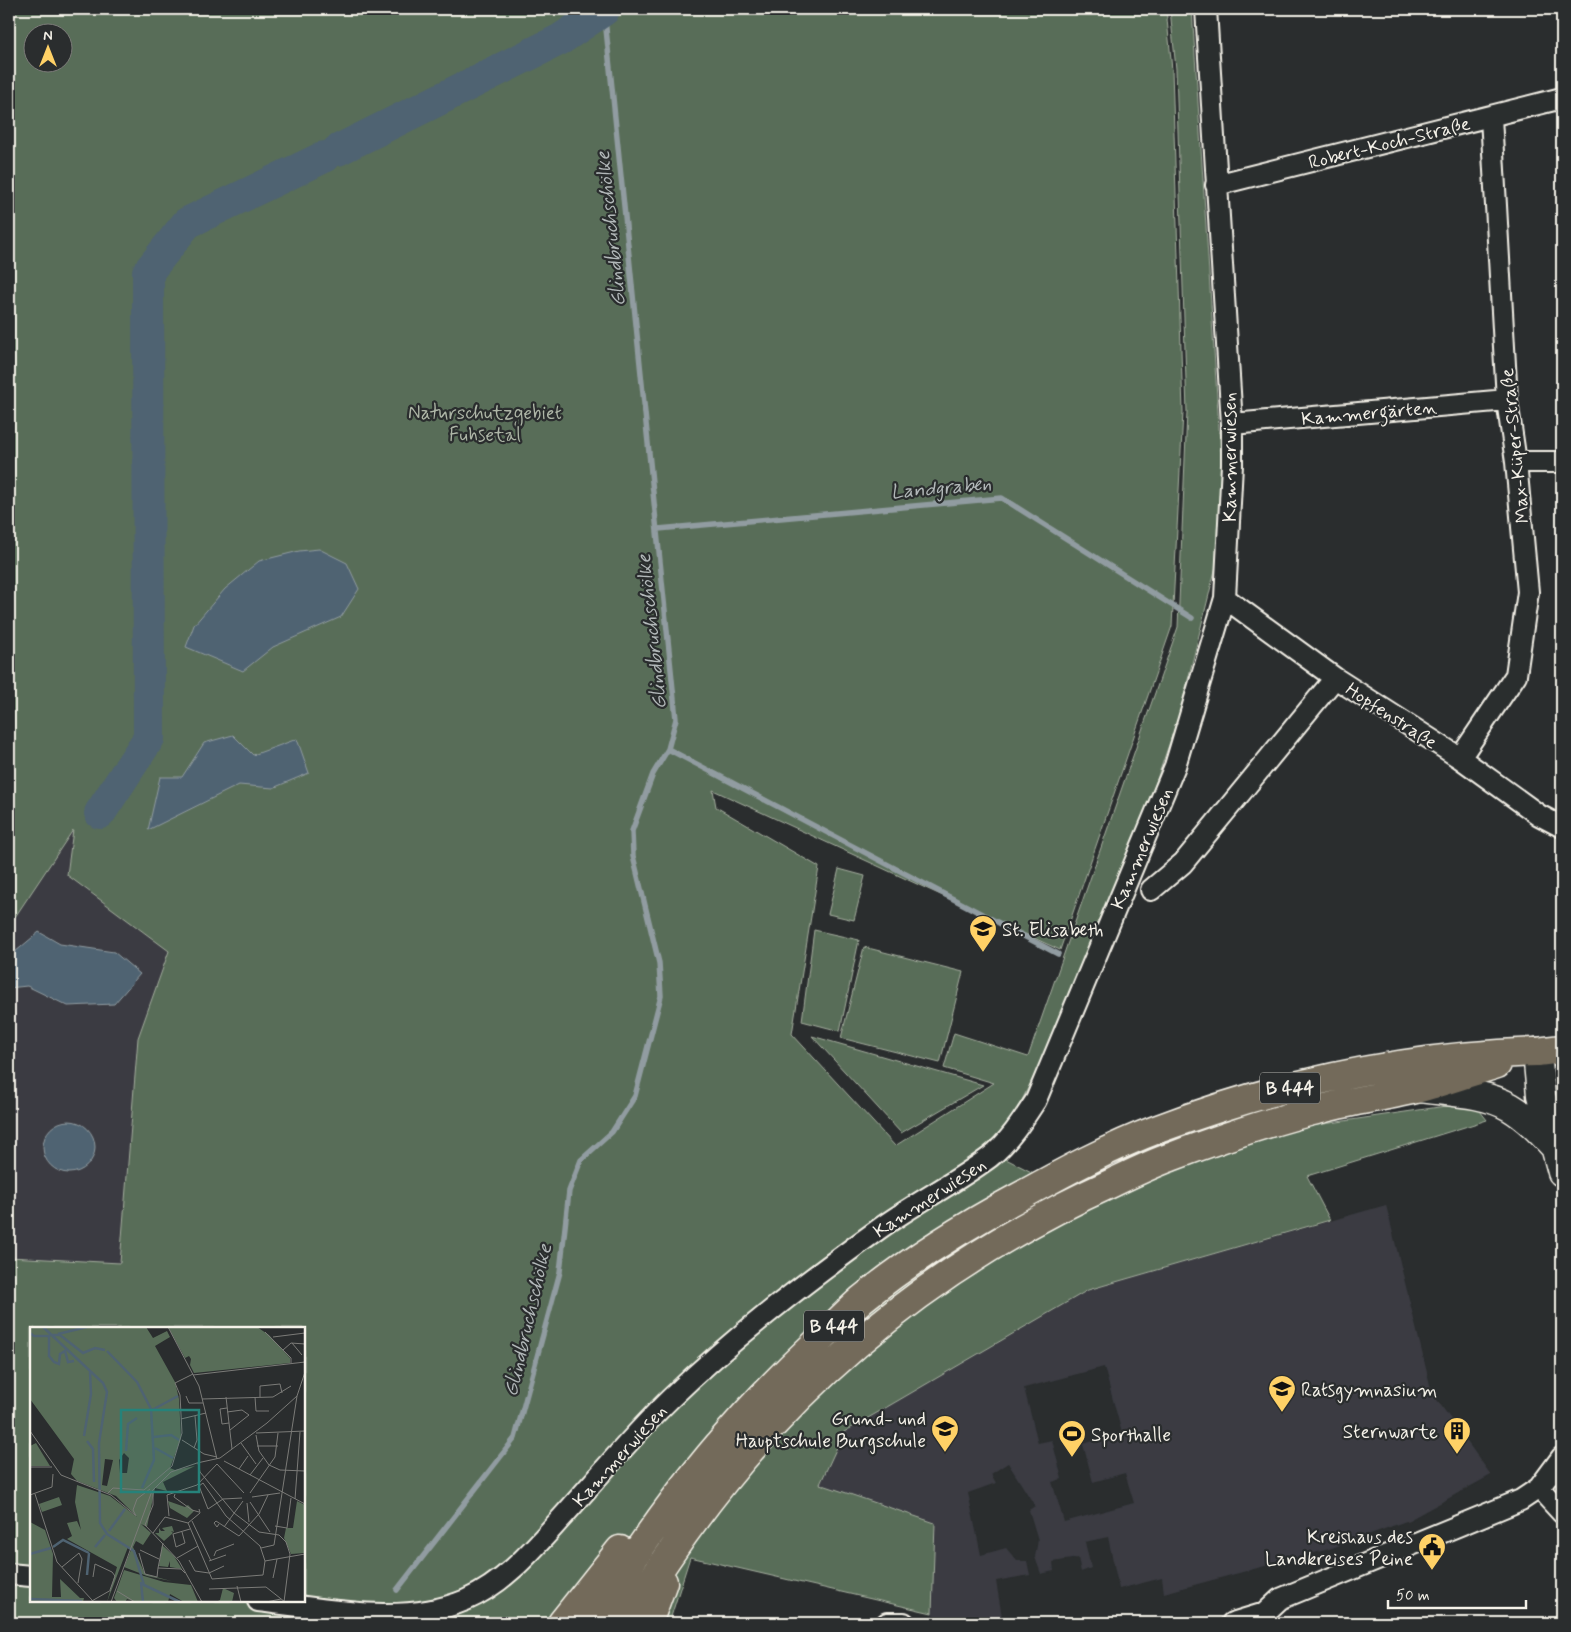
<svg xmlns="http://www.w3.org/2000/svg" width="1571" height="1632" font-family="Mynerve,sans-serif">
	<rect width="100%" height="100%" fill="#2a2d2e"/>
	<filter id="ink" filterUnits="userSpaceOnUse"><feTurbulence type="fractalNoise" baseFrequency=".02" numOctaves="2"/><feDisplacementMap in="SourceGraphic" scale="10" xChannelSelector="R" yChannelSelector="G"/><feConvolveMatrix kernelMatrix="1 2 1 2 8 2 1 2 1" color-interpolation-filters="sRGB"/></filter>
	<g filter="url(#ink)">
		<path fill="#3a3b42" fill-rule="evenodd" d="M73 829 68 875 169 951 138 1038 120 1263 9 1257V926Z
			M1386 1205 1432 1393 1491 1475 1409 1520 1329 1549 1164 1593 1162 1578 1119 1589 1108 1537 1085 1542 1091 1568 1081 1572 1078 1558 1053 1562 1054 1571 1041 1574 1035 1557 1038 1540 1029 1510 1035 1506 1008 1463 991 1474 996 1483 968 1493 981 1555 1006 1548 1017 1561H1027L1030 1575 996 1581 1003 1623H937L932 1613 935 1523 820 1484 844 1432 1088 1290ZM1104 1367 1122 1433 1083 1444 1093 1482 1125 1473 1134 1503 1064 1522 1052 1482 1062 1479 1052 1440 1038 1443 1024 1388Z"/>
		<path fill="#586d58" stroke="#a6afa0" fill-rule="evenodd" d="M9 9H1166L1172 70 1183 412 1172 626 1060 950 713 790 716 807 819 867 792 1034 895 1146 994 1083 944 1068 954 1033 1028 1057 1178 627 1187 412 1176 69 1170 9H1192L1222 475 1216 566 1179 716 1128 862 1060 1024 1011 1122 990 1151 1087 1200 1256 1134 1473 1102 1487 1120 1307 1176 1330 1220 1088 1290 844 1432 820 1484 935 1523 932 1613 690 1557 669 1623H9V1257L120 1263 138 1038 169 951 67 875 73 830 9 926ZM32 32H62V62H32ZM31 1328H304V1601H31Z
			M839 869 865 876 854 920 828 914Z
			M814 930 859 940 840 1031 802 1021Z
			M864 947 963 972 940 1063 841 1038Z
			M812 1036 983 1085 901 1133Z"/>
		<path fill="#4f6372" stroke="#919ca1" d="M319 549 347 563 359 589 341 617 273 647 243 671 186 647 194 625 225 589 259 561 299 551Z
			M233 735 253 755 297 739 309 773 273 788 239 785 148 830 160 777H182L204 743Z
			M39 932 60 944 114 952 140 974 114 1004 68 1006 27 986 9 988V957Z
			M43 1147a26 26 0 1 1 52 0a26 26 0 1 1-52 0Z"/>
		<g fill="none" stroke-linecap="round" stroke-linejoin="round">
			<path stroke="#919ca1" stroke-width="5.5" d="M658 529 1002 498 1192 618
				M668 749 1058 954
				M397 1590 515 1438 560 1272 569 1191 581 1160 612 1132 635 1096 661 996 659 963 633 856 632 831 653 774 668 749 676 719 604 9"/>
			<path stroke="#4f6372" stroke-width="32" d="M338 150 561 39 604 10
				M100 813 149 738 148 272 187 223 324 157"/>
			<defs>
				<path id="street" d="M1216 185 1562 98
					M1232 424 1507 400
					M1516 462H1562
					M1225 598 1335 678 1460 758 1539 815 1562 827
					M1460 758 1516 675 1528 592 1516 462 1507 400 1491 117
					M1151 890 1183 863 1335 678
					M1539 1488 1562 1513
					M9 1574 31 1576
					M258 1601C324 1608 401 1627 466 1600 507 1582 535 1547 565 1514 599 1476 633 1435 670 1399 735 1336 807 1281 879 1229 915 1203 955 1183 990 1157 1009 1142 1023 1120 1036 1100L1175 766 1225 598 1232 465V424L1206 9
					M887 1623H904
					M1232 1623 1265 1613 1280 1599 1521 1500 1539 1488 1562 1457"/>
				<path id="secondary" d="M1537 1052 1541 1095 1562 1172
					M1419 1088C1449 1092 1484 1092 1510 1107 1527 1117 1541 1132 1554 1146"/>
				<path id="primary" d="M1537 1052 1562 1049"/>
				<path id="highway" d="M562 1623 620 1550
					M593 1623C653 1519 728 1425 816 1343 831 1329 846 1313 862 1299 910 1260 963 1227 1017 1198 1062 1173 1110 1147 1158 1129 1280 1083 1406 1056 1537 1052
					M624 1623C637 1601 652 1581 666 1560 778 1393 928 1266 1112 1183 1131 1174 1151 1164 1171 1157 1221 1138 1273 1120 1325 1108 1356 1100 1389 1096 1420 1088 1446 1081 1471 1072 1497 1064
					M648 1623 663 1582"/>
			</defs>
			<use href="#street" stroke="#f4f1e8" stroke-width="24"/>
			<use href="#secondary" stroke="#f4f1e8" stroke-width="31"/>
			<use href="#primary" stroke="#f4f1e8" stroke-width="31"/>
			<use href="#highway" stroke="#f4f1e8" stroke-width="31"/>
			<use href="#street" stroke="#2a2d2e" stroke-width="20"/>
			<use href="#secondary" stroke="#2a2d2e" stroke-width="28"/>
			<use href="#primary" stroke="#736b5a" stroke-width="28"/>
			<use href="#highway" stroke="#736b5a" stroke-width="28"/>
		</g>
	</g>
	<defs>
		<symbol id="school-pin" viewBox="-11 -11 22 30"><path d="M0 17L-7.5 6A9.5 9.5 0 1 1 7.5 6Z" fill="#ffd166" stroke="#2a2d2e"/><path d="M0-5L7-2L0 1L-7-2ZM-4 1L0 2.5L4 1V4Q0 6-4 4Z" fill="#111"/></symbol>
		<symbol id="building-pin" viewBox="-11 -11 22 30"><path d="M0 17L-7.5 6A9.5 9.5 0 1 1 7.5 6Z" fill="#ffd166" stroke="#2a2d2e"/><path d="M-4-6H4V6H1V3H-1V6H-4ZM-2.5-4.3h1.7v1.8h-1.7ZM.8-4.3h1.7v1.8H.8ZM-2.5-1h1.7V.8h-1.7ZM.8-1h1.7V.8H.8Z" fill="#111"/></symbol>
		<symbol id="stadium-pin" viewBox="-11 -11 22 30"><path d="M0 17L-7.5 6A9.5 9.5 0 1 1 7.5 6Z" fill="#ffd166" stroke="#2a2d2e"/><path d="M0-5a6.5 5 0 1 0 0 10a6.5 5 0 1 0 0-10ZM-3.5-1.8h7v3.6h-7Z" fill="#111"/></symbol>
		<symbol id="civic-pin" viewBox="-11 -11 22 30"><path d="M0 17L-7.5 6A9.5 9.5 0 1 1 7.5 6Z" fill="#ffd166" stroke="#2a2d2e"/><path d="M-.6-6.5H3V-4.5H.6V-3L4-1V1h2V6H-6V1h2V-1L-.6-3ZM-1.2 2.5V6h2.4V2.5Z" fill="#111"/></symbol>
	</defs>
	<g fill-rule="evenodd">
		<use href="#school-pin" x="967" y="913" width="32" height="43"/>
		<use href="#school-pin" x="1266" y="1373" width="32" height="43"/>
		<use href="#school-pin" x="929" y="1413" width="32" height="43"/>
		<use href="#building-pin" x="1441" y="1415" width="32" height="43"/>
		<use href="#stadium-pin" x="1056" y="1418" width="32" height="43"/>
		<use href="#civic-pin" x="1416" y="1531" width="32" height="43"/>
	</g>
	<g text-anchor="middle" stroke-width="4.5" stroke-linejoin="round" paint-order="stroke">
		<g fill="#2a2d2e" stroke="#b7b6b0" stroke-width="1">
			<rect x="1260" y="1072.5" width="60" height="31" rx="4"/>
			<rect x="804" y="1310.5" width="60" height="31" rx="4"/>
		</g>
		<g font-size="18" font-weight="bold" fill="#f4f1e8">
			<text x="1290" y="1094">B 444</text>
			<text x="834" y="1332">B 444</text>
		</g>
		<g font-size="19" fill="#f4f1e8" stroke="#2a2d2e">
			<text transform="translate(1389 142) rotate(-14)" y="7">Robert-Koch-Straße</text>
			<text transform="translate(1369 412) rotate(-5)" y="7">Kammergärten</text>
			<text transform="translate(1514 446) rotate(-96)" y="7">Max-Küper-Straße</text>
			<text transform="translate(1229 457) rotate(-90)" y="7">Kammerwiesen</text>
			<text transform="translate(1392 715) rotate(33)" y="7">Hopfenstraße</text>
			<text transform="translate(1141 848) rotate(-67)" y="7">Kammerwiesen</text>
			<text transform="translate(929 1197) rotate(-33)" y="7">Kammerwiesen</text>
			<text transform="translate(619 1455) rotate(-48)" y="7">Kammerwiesen</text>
		</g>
		<g font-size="19" fill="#aeb6a7" stroke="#2a2d2e">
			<text x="485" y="419">Naturschutzgebiet<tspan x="485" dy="22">Fuhsetal</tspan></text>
		</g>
		<g font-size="19" fill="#f4f1e8" stroke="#2a2d2e" text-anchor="start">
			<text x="1002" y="936">St. Elisabeth</text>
			<text x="1301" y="1396">Ratsgymnasium</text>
			<text x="926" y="1425" text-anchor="end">Grund- und<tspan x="926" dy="22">Hauptschule Burgschule</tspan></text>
			<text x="1438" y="1438" text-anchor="end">Sternwarte</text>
			<text x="1091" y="1441">Sporthalle</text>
			<text x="1413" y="1543" text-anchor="end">Kreishaus des<tspan x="1413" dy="22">Landkreises Peine</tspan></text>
		</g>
		<g font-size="20" font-style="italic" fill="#b2b8b9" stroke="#2a2d2e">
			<text transform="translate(610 229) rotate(-96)" y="7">Glindbruchschölke</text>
			<text transform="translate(941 487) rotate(-5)" y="7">Landgraben</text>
			<text transform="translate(651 632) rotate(-96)" y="7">Glindbruchschölke</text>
			<text transform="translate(527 1320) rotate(-77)" y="7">Glindbruchschölke</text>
		</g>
	</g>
	<g transform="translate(30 1327)">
		<rect width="275" height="275" fill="#2a2d2e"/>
		<path d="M0 0H116L123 11 137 4 140 10 125 19 145 55 149 72 151 111 140 141 145 143 165 139 133 155 137 164 125 161 117 200 111 197 121 206 113 218 106 214 103 220 115 247 141 254 117 249 94 240 101 223 98 220 77 275 87 240 37 212 42 209 37 196 47 194 51 203 45 175 47 158 80 169 107 190 86 169 47 154 41 147 44 132 0 72ZM94 126 99 131 97 146H90L89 133ZM75 132 83 133 77 159 72 158ZM138 0H227L239 8 260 31V36L164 46 160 38 161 32 159 29 155 31ZM6 116 12 126 20 139H0V119ZM29 170 32 178 12 185 9 177ZM138 174 155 180 158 178 164 184 157 191 140 181ZM267 174 275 178V226L261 227 254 211 256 201H263ZM0 195 15 203 23 227 22 270H31L30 252 50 271H54L53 275H0ZM142 199 144 205 141 204 143 206 134 214 125 206H129V201L131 204H135L132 201ZM132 218 144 229 152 242 140 240V234L138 240 129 239ZM94 243 134 255 161 258 168 275H154L140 267 138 275H106L97 272 95 275H87L84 271ZM193 261 204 266 202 275H186L190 273Z" fill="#586d58" fill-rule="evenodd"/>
		<path fill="none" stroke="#4f6372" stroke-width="2.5" d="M13 0 73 56 77 65 69 116 70 196 77 207 104 224 114 258 150 275M0 6 4 9H19V29L24 35 29 37 30 27 35 24 38 35 44 34M28 7 57 0M22 8H30L53 26 65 21 75 23M77 24 107 55 121 82 124 133 112 161M122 83 148 69M54 109 61 67 60 45M124 110 141 108 149 113M57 114 63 122 64 155M125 121 143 131M96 124 98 97 107 91M79 204 95 182M23 220 33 213 59 226M65 220 75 208M0 227 21 221M57 248 59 226M111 255 113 275M0 272 52 274"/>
		<path fill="none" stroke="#7b7b78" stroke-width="1" d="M138 0 169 59 187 132M235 5 261 31V36M243 10 275 6M262 16 272 28M253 23 261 16 275 17M163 48 275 35M156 69 159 76H173M196 70 202 122M225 70 226 84H239M230 70V59L250 57 252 66M172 72 243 70 261 59M197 81 190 82 192 97 199 96M197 85 212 83 219 88 200 103M151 92 176 86M0 104 31 148 81 168 105 188M226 106 275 104M226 108 229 124 239 138 250 143 275 144M152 113 174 127 187 130M211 116 226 137M227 119H248M164 121 167 113 165 89M194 134 275 177M167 136 190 131 237 96 267 69 275 45M168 136 170 145 204 186 229 205 249 208 256 215 260 227 254 275M0 140H22M209 142 218 129M220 148 233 131M169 159 178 182 193 172 212 171M78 166 83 161 114 163 142 139 152 106 150 68 145 56 163 47M220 166 245 130 248 106M5 167 27 235 62 273M145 167 144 170 162 183 169 185M0 168 22 160 23 147M137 168 167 158 187 137 214 166M137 168 139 189M222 170 250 166M265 172 270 105M220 175 240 205M217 176 219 195M106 189 103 183 107 172 120 162M162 194 181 234M158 196 182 252 233 248 235 234 230 219 196 189 173 156 169 159M158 196 170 186 169 182M189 197 187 200 184 196 186 194 209 209 229 187 238 168M115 198 149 234 172 275M115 198 123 178V166M245 199 257 201 261 171M194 200 213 174M152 205 155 216 146 220 143 207 160 202M123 206 135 190 158 196M133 216 128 241 151 242 155 246M231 221 244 218 267 69M110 223 129 232M109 226 115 247 127 250 128 241M184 229 186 224 204 217M147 231 168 219M159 233 165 244 179 246 194 239M179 234 196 228M235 234 275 227M32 240 49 226 52 232 48 256M63 250 65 237 82 245 85 249 80 263M243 251 247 232M207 259 211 275M179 262 236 260 255 275M87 264 105 275M60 275 81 263M81 275 122 164 141 145 167 136M236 275 251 272"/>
		<path fill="#26827a" fill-opacity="0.15" stroke="#26827a" stroke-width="2.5" d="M91 83H169V165H91Z"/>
		<rect width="275" height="275" fill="none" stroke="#f4f1e8" stroke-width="2.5"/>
	</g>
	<rect width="1571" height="1632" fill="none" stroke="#2a2d2e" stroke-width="30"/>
	<rect x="15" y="15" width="1541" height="1602" fill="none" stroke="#f4f1e8" stroke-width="2" filter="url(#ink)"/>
	<g transform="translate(48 48)"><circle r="24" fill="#2a2d2e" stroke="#7b7b78"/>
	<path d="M0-4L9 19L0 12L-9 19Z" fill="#ffd166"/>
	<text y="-8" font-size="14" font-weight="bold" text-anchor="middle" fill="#f4f1e8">N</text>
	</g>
	<path d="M1388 1600v8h138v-8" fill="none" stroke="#f4f1e8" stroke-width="2.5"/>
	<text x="1396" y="1600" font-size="15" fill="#f4f1e8" stroke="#2a2d2e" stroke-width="4" paint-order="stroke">50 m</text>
</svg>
